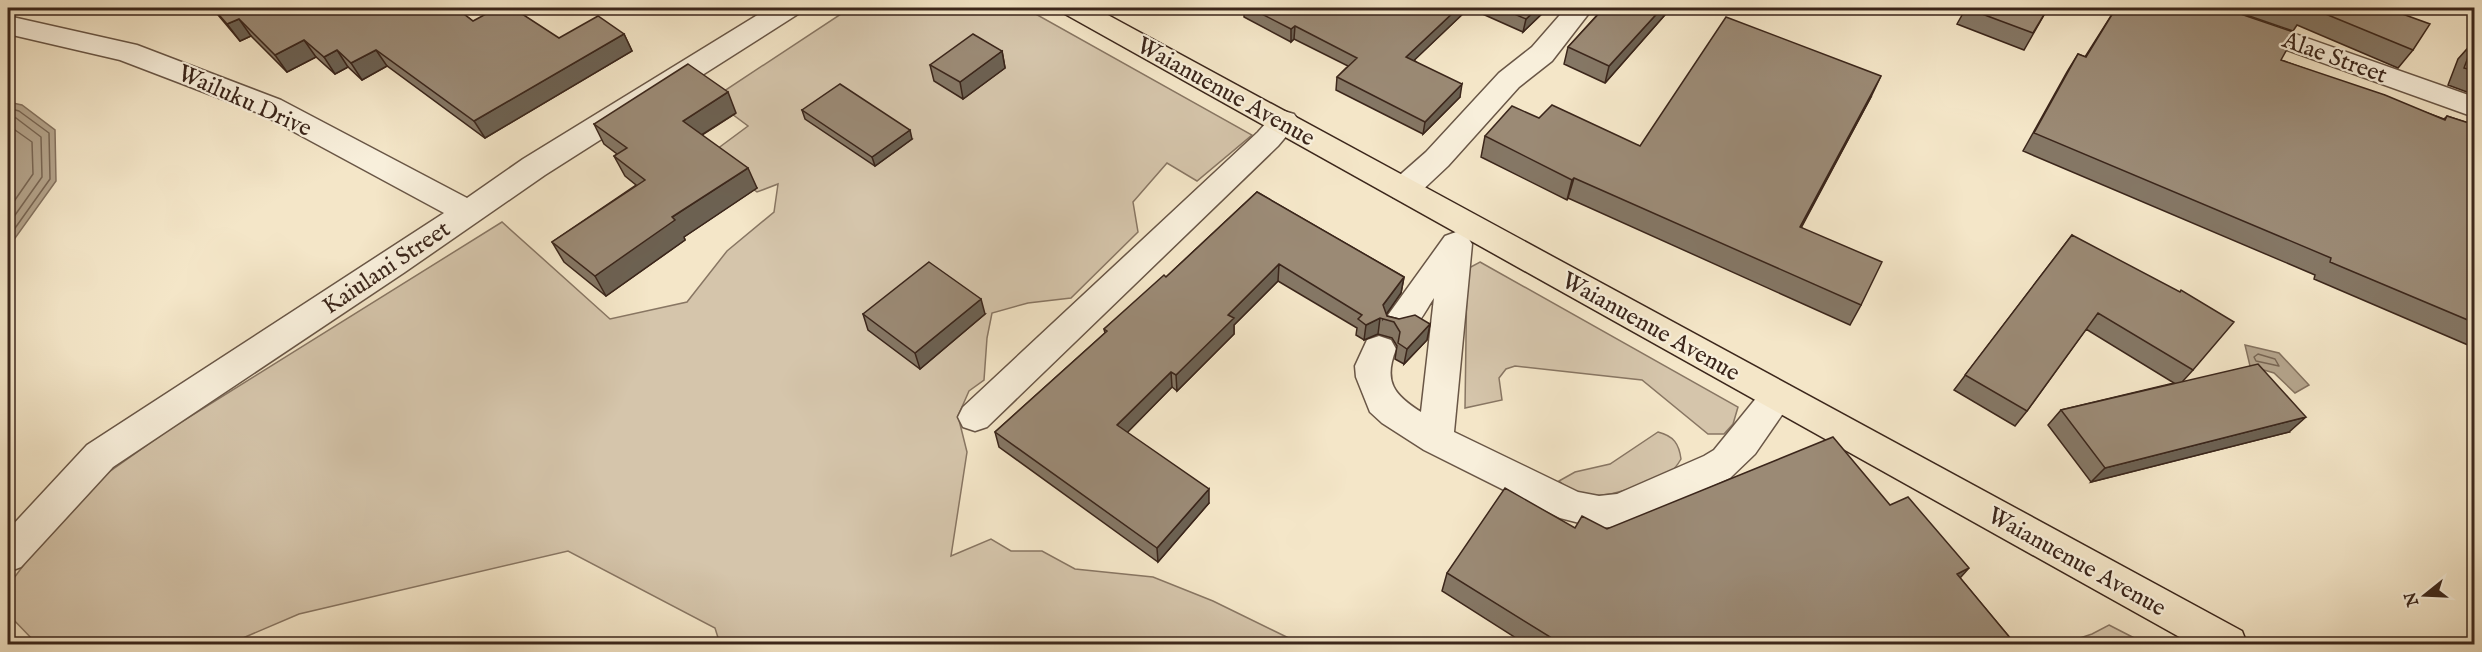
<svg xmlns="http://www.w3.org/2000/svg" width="2482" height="652" font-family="'IM FELL English',serif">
	<rect width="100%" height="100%" fill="#f4e6c8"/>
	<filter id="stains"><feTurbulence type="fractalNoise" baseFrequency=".00333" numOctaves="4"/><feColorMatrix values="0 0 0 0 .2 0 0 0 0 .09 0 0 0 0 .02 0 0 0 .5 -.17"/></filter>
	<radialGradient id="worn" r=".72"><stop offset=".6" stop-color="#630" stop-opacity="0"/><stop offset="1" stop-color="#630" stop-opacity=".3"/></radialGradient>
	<path fill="#d5c5ab" stroke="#887663" stroke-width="1.5" d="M850 8H1025L1252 135 1197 181 1167 163 1133 202 1138 232 1071 298 1028 303 992 313 987 338 984 380 969 391 958 416 967 452 951 556 991 539 1011 551H1042L1075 569 1153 577 1213 601 1301 644H720L715 628 568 551 299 614 229 644H37L8 614V586L75 496 170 429 502 222 610 319 687 302 727 251 774 212 778 184 757 192 709 155 748 126 712 99Z
		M1480 262 1738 407 1733 424 1724 434H1708L1642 380 1515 366 1506 369 1499 378 1502 400 1465 408 1467 269Z
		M1658 432C1674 436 1679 444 1681 459 1672 475 1664 476 1648 482 1618 494 1586 505 1559 481L1575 472 1610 464Z
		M2109 625 2146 644H2062L2092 634Z"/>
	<path fill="#b5a58d" stroke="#84725f" stroke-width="1.5" d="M8 102 22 105 55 130 56 181 8 248Z
		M2245 345 2279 353 2309 385 2295 393 2274 373 2250 366Z"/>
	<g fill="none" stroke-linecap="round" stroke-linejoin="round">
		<path stroke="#786654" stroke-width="1.5" d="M8 108 19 111 49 133 50 179 8 238
			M8 115 16 118 41 137 42 177 8 225
			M8 125 32 142 33 174 8 210
			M2258 354 2275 359 2279 366 2256 361 2254 357Z"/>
		<defs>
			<path id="minor" d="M769 8H801L798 14 545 175 405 272 113 467 21 567 8 572V530L87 445 444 213 261 114 120 60 8 34V16L137 45 281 100 467 198 523 159Z
				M1566 8H1593L1552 61 1519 87 1448 166 1415 197 1404 200 1393 197 1389 189 1393 181 1426 152 1499 73 1532 47Z
				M2183 8H2221L2474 97V117L2186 14Z
				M1284 111 1294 114 1299 121 1278 146 987 427 975 431 963 427 958 417 963 407 1258 132 1274 114Z
				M1456 232 1467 236 1472 244 1454 432 1578 492 1599 496 1617 494 1704 456 1714 450 1766 386 1778 382 1790 386 1795 396 1755 454 1730 478 1633 521 1620 526 1599 528 1560 518 1424 450 1382 423 1370 412 1356 377 1355 366 1367 340 1379 336 1391 340 1396 349C1383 382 1394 395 1421 412L1434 298C1421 317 1414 340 1387 331L1383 322 1445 236Z"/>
			<path id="major" d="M1062 8H1095L2242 631 2247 644H2192L1065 14Z"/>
		</defs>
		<use href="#minor" stroke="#695646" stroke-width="3"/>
		<use href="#major" stroke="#3b261b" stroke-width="3"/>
		<use href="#minor" fill="#f8efdb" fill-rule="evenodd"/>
		<use href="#major" fill="#f4e6c8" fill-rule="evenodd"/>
	</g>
	<path fill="#857765" stroke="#3b261b" stroke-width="1.5" d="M202 8H456L473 21 559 38 624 34 632 51 485 138 387 66 362 80 348 67 335 74 316 57 287 72 251 36 240 41 213 9 207 12Z
		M1244 8H1548L1523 32 1469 8 1414 60 1460 97 1423 134 1336 90 1337 77 1348 66 1294 39 1291 42 1244 17Z
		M1600 8H1671L1605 83 1564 64 1568 47 1598 14Z
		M1966 8H2048L2024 50 1957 24Z
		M2116 8 2281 60 2444 119 2447 116 2475 125V348L2314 279 2315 275 2023 151 2067 72 2078 54 2085 57Z
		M2226 8H2386L2413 50 2398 68 2297 25 2293 31Z
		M2474 41 2475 95 2448 85 2458 59Z
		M1002 51 1005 68 963 99 934 81 930 65Z
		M1871 97 1801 227 1861 305 1850 325 1568 198 1567 200 1481 157 1485 136 1539 118 1640 146Z
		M802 110 912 139 875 166 805 119Z
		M736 113 702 135 757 188 684 237 685 240 606 296 564 262 552 242 636 185 625 176 614 156 617 154 604 144 594 124Z
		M1257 192 1404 277 1401 293 1386 314 1387 316 1399 319 1430 324 1427 340 1404 364 1395 359 1397 346 1392 338 1378 334 1364 340 1356 335 1357 328 1278 281 1234 325V334L1177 391 1172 387 1127 432 1209 503 1158 562 999 447 995 432 1105 333 1104 329 1166 277Z
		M2072 235 2193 370 2183 381 2289 432 2091 482 2048 425 2061 410 2174 383 2086 329 2027 411 2015 426 1954 390Z
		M863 314H985L920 369 868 330Z
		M1890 505 1960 578 2016 645H1527L1442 591 1447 573 1607 529Z"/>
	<path fill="#6c6152" stroke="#3b261b" stroke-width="1.5" d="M203 8H212L213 9 207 12Z
		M1458 8H1469L1404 70 1406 57Z
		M1538 8H1548L1523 32 1526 19Z
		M1662 8H1671L1605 83 1609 66Z
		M239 19 251 36 240 41 227 24Z
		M1295 26 1294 39 1291 42V29Z
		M624 34 632 51 485 138 474 121Z
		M304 40 316 57 287 72 275 55Z
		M337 50 348 67 335 74 324 57Z
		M376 50 387 66 362 80 351 63Z
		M1002 51 1005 68 963 99 960 82Z
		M1881 76 1871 97 1791 247 1800 227Z
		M1462 84 1460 97 1423 134 1425 122Z
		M728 92 736 113 692 141 683 121Z
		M910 130 912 139 875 166 872 157Z
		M748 168 757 188 684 237 685 240 606 296 595 276 672 217Z
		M1574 178 1568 198 1567 200 1572 180Z
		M1279 264 1278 281 1234 325V334L1177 391 1176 375 1228 315Z
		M1404 277 1401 293 1383 319V305Z
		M981 299 985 314 920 369 915 353Z
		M1380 318 1378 334 1364 340 1366 325Z
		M1430 324 1427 340 1404 364 1407 349Z
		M1171 372 1172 387 1119 441 1117 425Z
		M2306 417 2289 432 2091 482 2105 468Z
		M1209 489V503L1158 562 1157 548Z
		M1969 568 1952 587 1957 574Z"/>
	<path fill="#9b8a75" stroke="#3b261b" stroke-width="1.5" d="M213 8H456L473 21 497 8H513L559 38 598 16 624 34 474 121 376 50 351 63 337 50 324 57 304 40 275 55 239 19 227 24Z
		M1250 8H1458L1406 57 1462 84 1425 122 1337 77 1357 58 1295 26 1291 29Z
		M1500 8H1538L1526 19Z
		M1604 8H1662L1609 66 1568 47Z
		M1966 8H2048L2033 33Z
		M2116 8H2223L2296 33 2281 60 2385 95 2445 120 2447 116 2475 125V323L2330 262 2331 258 2034 133 2078 54 2086 57Z
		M2290 8H2310L2307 13Z
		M2311 8H2386L2430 24 2413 50Z
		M1726 17 1881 76 1800 227 1882 262 1861 305 1574 178 1572 180 1485 136 1512 106 1539 118 1552 105 1640 146Z
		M973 34 1002 51 960 82 930 65Z
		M2474 41H2475V71L2464 68Z
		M688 64 728 92 683 121 748 168 672 217 675 220 595 276 552 242 645 180 614 156 627 148 594 124Z
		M840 84 910 130 872 157 802 110Z
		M1257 192 1404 277 1383 305 1387 316 1399 319 1415 315 1430 324 1407 349 1398 343 1400 332 1394 322 1380 318 1366 325 1358 319 1362 315 1279 264 1228 315 1234 318 1176 375 1171 372 1117 425 1209 489 1157 548 995 432 1107 331 1104 329 1164 275 1166 277Z
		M2072 235 2180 292 2181 290 2234 322 2193 370 2098 313 2027 411 1965 375Z
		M929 262 981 299 915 353 863 314Z
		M2258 364 2306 417 2105 468 2061 410Z
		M1833 437 1890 505 1908 497 1969 568 1957 574 2016 645H1563L1447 573 1505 488 1575 528 1582 516 1607 529Z"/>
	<g text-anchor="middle" stroke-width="4.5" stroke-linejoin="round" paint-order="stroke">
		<g font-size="24" fill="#3b261b" stroke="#f8efdb">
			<text transform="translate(2335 57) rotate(20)" y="8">Alae Street</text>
			<text transform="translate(1226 91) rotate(29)" y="8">Waianuenue Avenue</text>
			<text transform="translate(245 100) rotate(24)" y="8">Wailuku Drive</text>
			<text transform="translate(386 267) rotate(-34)" y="8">Kaiulani Street</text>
			<text transform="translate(1651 326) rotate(29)" y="8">Waianuenue Avenue</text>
			<text transform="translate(2077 561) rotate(29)" y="8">Waianuenue Avenue</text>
		</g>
	</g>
	<rect width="2482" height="652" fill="none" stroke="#f4e6c8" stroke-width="30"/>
	<rect x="9" y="9" width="2464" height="634" fill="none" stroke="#3b261b" stroke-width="3"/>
	<rect x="15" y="15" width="2452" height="622" fill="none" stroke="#3b261b" stroke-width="1.5"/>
	<g transform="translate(2425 595) rotate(252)" stroke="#f8efdb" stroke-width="4.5" paint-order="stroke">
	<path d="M0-4.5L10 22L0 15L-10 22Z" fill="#3b261b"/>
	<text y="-9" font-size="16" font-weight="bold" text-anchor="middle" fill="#3b261b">N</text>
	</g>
	<rect width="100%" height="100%" filter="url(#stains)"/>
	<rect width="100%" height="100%" fill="url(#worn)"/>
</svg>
